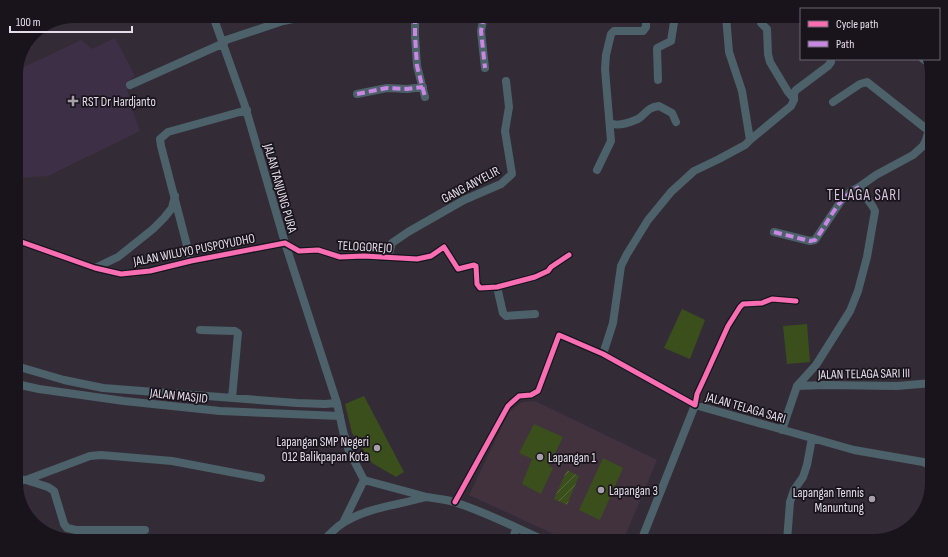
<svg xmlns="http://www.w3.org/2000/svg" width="948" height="557" font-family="'Sofia Sans Condensed',sans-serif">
	<defs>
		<pattern id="garden-furrows" width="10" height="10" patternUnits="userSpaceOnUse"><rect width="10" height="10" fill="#3b4f1c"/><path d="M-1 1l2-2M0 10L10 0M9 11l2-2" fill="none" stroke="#57683d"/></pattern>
	</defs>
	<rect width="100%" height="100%" fill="#332c37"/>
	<path fill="#3d2f45" d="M115 38 135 76 127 83V89L133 112 140 131 48 176 16 178V71L81 40 92 49Z"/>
	<path fill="#41323e" d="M535 401 657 460 623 541H569L469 495 509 412 522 402Z"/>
	<path fill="#3b4f1c" d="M682 309 705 320 690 359 664 348Z
		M807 324 810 362 787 364 783 326Z
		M364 396 404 472 396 477 372 463 352 433 345 404Z
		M534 424 563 437 549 466 553 468 541 494 522 484 532 459 519 453Z
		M603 458 623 468 600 520 579 510Z"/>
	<path fill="url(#garden-furrows)" d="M567 470 579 476 567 505 554 499Z"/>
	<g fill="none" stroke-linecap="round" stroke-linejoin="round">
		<path stroke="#4d616a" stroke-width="8" d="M213 16 245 106 285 243 337 403 343 431 349 451 364 480
			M415 16V36L417 66 425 97
			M484 16 481 31 485 68
			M762 16 761 23 767 29 768 54 770 62 788 92 794 99
			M223 41 283 21 307 16
			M923 59 929 63
			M658 80 657 48 671 41 675 16
			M130 85 224 43
			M357 94 387 88 407 89 423 87
			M833 102 860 84 867 82 929 131
			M610 123C617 127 631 122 638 119 647 113 646 108 659 106L672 113 676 122
			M750 140 791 106 794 100V93L796 90 828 66 831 62V59
			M597 170 611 141 605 69 606 55 611 34 614 31H643L646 27V16
			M774 232 810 241 815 240 841 201 850 192 859 187 876 175 913 155 923 146 926 140 932 118
			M16 240 95 268 121 274 150 271 191 261 285 243 299 251 318 250 340 257 364 256 417 259 431 256 444 247 458 269 474 265 476 266 477 284 480 288 497 287 535 277 548 271 551 267 569 255
			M388 257 392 243 408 232 464 200 501 184 512 174 505 131 509 107 506 81
			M191 261 161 146 160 139 168 132 247 110
			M95 268 118 257 153 229 164 218 172 208 175 196
			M497 287 503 313 506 316 535 314
			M200 330 235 331 238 333 232 398
			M603 354 613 323 621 266 627 254 648 220 671 192 694 171 719 159 745 145 750 140 742 91 729 52 726 16
			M16 366 64 380 103 388 297 403 325 404 337 403
			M16 384 39 389 124 401 220 411 340 416
			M797 386 816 365 850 311 858 291 867 257 875 211 873 207 859 187
			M782 430 797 386 825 385 897 386 932 383
			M16 479 26 480 90 456 101 455 172 461 261 478
			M26 480 48 487 54 491 64 524 67 528 76 530H145
			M364 480 427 497C436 499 445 499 454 502 486 512 516 528 546 541
			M455 502 508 406 519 396 531 395 538 391 559 335 603 354 695 405 697 394 704 379 728 326 740 307 743 304 762 303 772 299 796 301
			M343 523 364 480
			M323 541C329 535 336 527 343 523 368 507 399 505 426 497
			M512 541 515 532
			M641 541 695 405 854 450 923 462 932 466
			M787 541 790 502 794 490 803 477 807 465 812 438"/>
		<path stroke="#c787e3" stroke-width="4" stroke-dasharray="8 4" stroke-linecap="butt" d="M415 16V36L417 66 425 97
			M484 16 481 31 485 68
			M357 94 387 88 407 89 423 87
			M774 232 810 241 815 240C829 222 837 198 859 187"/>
		<defs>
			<path id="cycleway" d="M16 240 95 268 121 274 150 271 191 261 285 243 299 251 318 250 340 257 364 256 417 259 431 256 444 247 458 269 474 265 476 266 477 284 480 288 497 287 535 277 548 271 551 267 569 255
				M455 502 508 406 519 396 531 395 538 391 559 335 603 354 695 405 697 394 704 379 728 326 740 307 743 304 762 303 772 299 796 301"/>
		</defs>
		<use href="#cycleway" stroke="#19141c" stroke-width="8"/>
		<use href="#cycleway" stroke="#f96db3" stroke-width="5"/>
	</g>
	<g fill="#a7a0ab" stroke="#19141c" stroke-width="1.5">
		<path d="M71 95h4v4h4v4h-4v4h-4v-4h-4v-4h4z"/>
		<circle cx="377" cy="448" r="4"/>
		<circle cx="540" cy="457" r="4"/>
		<circle cx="601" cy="490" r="4"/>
		<circle cx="872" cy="499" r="4"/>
	</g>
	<g text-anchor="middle" stroke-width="3.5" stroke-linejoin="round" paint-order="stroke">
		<g font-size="13" fill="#e5deea" stroke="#19141c" text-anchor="start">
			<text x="82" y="106">RST Dr Hardjanto</text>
			<text x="369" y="446" text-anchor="end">Lapangan SMP Negeri<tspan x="369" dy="15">012 Balikpapan Kota</tspan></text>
			<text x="548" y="462">Lapangan 1</text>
			<text x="609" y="495">Lapangan 3</text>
			<text x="864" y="497" text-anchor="end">Lapangan Tennis<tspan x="864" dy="15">Manuntung</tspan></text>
		</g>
		<g font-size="13" fill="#e5deea" stroke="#19141c">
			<text transform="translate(470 184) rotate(-28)" y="5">GANG ANYELIR</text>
			<text transform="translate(281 188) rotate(74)" y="5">JALAN TANJUNG PURA</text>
			<text transform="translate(365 246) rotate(3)" y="5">TELOGOREJO</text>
			<text transform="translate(194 249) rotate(-11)" y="5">JALAN WILUYO PUSPOYUDHO</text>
			<text transform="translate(864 373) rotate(-1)" y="5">JALAN TELAGA SARI III</text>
			<text transform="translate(179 395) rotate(6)" y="5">JALAN MASJID</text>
			<text transform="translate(746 407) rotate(16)" y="5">JALAN TELAGA SARI</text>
		</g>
		<g font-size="15" letter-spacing="1" fill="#d4c5dd" stroke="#19141c">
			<text x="864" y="200">TELAGA SARI</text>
		</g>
	</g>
	<path d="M0 0H948V557H0ZM74 23H874A51 51 0 0 1 925 74V483A51 51 0 0 1 874 534H74A51 51 0 0 1 23 483V74A51 51 0 0 1 74 23Z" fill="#19141c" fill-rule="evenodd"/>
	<rect x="800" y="8" width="140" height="52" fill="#19141c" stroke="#6b656e"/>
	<rect x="808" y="21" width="20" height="6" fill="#f96db3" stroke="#6b656e"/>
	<text x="836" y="28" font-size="12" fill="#e5deea">Cycle path</text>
	<rect x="808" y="41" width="20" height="6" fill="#c787e3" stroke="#6b656e"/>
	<text x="836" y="48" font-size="12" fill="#e5deea">Path</text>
	<path d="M10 26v6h122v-6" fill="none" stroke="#e5deea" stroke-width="2"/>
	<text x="16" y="26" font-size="12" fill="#e5deea" stroke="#19141c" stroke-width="3" paint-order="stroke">100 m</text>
</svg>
